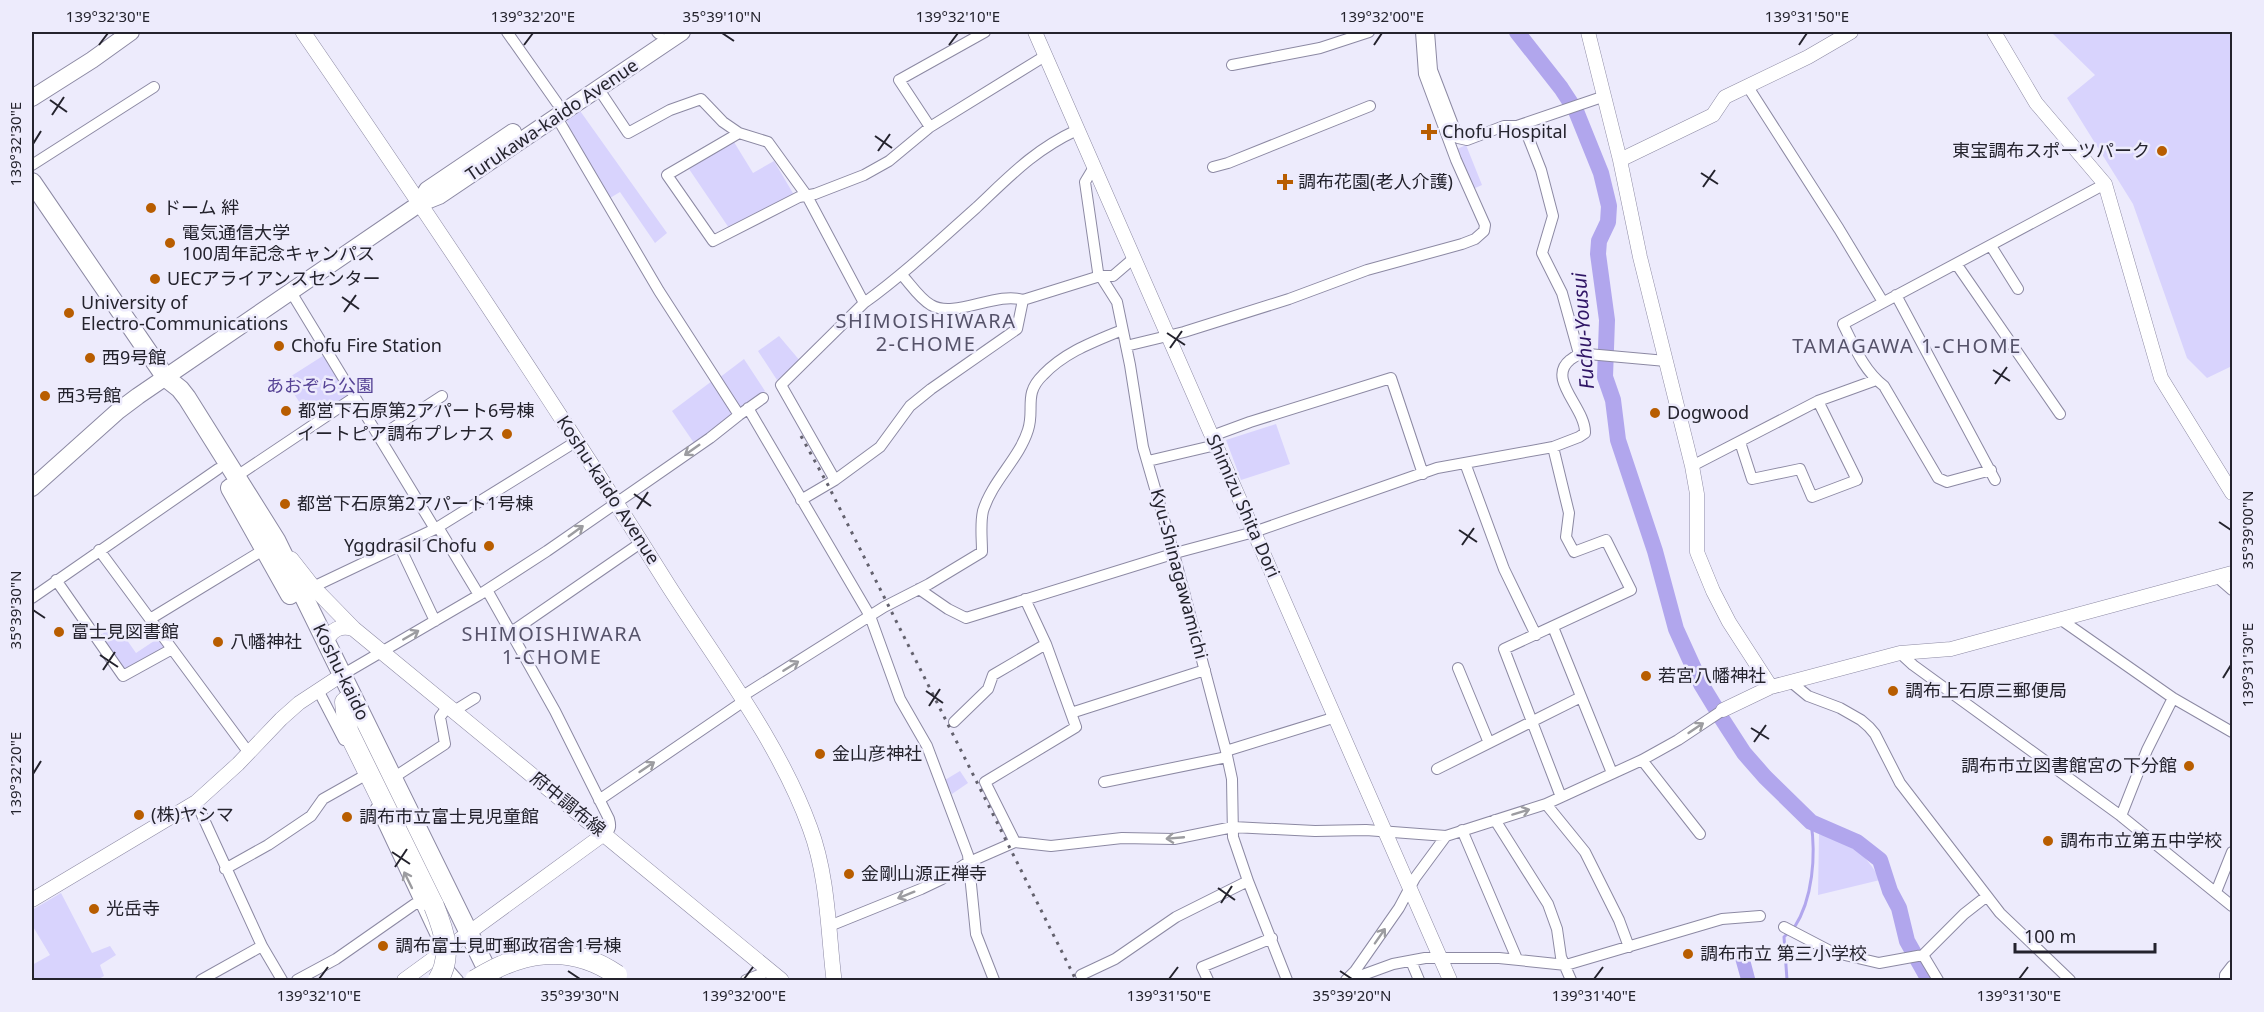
<svg xmlns="http://www.w3.org/2000/svg" width="2264" height="1012" font-family="'Noto Sans','Noto Sans JP',sans-serif">
	<rect width="100%" height="100%" fill="#edebfc"/>
	<path fill="#d8d3fd" d="M2051 32H2232V366L2207 378 2187 358 2133 204 2067 98 2095 75Z
		M578 108 667 233 655 243 620 192 610 198 564 127 569 124 564 118Z
		M734 142 753 173 774 161 794 195 729 228 689 169Z
		M1466 145 1482 185 1473 189 1457 149Z
		M779 336 801 362 777 380 758 351Z
		M329 352 354 393 311 420 285 380Z
		M744 359 765 391 740 409 719 378Z
		M712 381 735 414 694 443 672 411Z
		M1276 424 1290 464 1241 480 1226 440Z
		M115 623 136 653 157 639 166 649 123 672 100 636Z
		M960 771 968 783 952 794 945 780Z
		M1819 834C1848 842 1866 852 1880 880L1818 895Z
		M61 893 92 953 110 946 116 955 100 965 104 976 97 980H32V965L50 955 32 925V910Z"/>
	<path fill="#b1a6ed" d="M1746 944 1755 978 1741 980 1732 948Z"/>
	<g fill="none" stroke-linecap="round" stroke-linejoin="round">
		<path stroke="#b1a6ed" stroke-width="3" d="M1794 928C1813 899 1816 855 1811 822
			M1787 980 1784 937 1789 932"/>
		<path stroke="#b1a6ed" stroke-width="16" d="M1517 32 1561 88 1576 111 1601 173 1609 206 1608 222 1599 241 1598 254 1607 320 1605 377 1613 400 1618 440 1655 551 1676 629 1701 684 1715 707
			M1722 719 1744 753 1765 777 1811 822 1857 842 1880 860 1890 891 1899 908 1907 941 1929 980"/>
		<defs>
			<path id="minor" d="M507 32 557 103
				M657 32 659 34
				M1429 32 1432 70 1458 138 1467 140 1504 126H1517L1605 96
				M1045 56 930 127 889 161 864 175 815 194 799 197 713 241 667 175 739 133 768 142 807 196 864 303C904 274 939 241 976 208 1010 176 1034 150 1077 130
				M1232 65 1320 48 1369 32
				M1748 87 1839 229 1883 302
				M598 88 628 133 670 110 701 99 723 122 739 133
				M556 116 659 291 739 415 763 398
				M1523 124 1541 170 1553 216 1542 253 1562 293 1579 354
				M930 127 899 80 985 32
				M32 165 154 87
				M1094 167 1085 182 1098 272 1117 302 1130 365 1143 447 1174 554 1226 751 1232 779 1233 837 1248 881 1287 980
				M1213 167 1228 163 1370 106
				M1991 246 2018 289
				M1957 265 2060 414
				M291 292 435 529
				M1896 295 1995 480
				M1023 300 1100 276H1113L1134 258
				M1126 346 1184 332 1289 299 1367 270 1462 244 1475 239 1484 231 1485 225 1456 160 1424 74 1421 32
				M748 408 870 616 900 699 927 746 968 855 976 934 994 980
				M1212 436 1250 422 1391 378 1423 474
				M379 437 442 396
				M1740 442 1752 479 1800 469 1812 497 1857 480 1818 401
				M1553 447 1569 513 1566 537 1574 552 1606 540 1631 590 1504 649 1561 797
				M1148 461 1216 445
				M1465 463 1504 569 1536 635
				M1692 466 1818 401 1876 380
				M1991 470 1947 482 1938 478 1884 386C1864 371 1854 346 1843 324L2105 184
				M237 476 355 397
				M835 480 781 385 864 303
				M801 500 835 480 880 447 910 406 931 389 1017 329 1023 300C997 291 954 319 931 305 920 299 911 285 902 275
				M438 527 479 595
				M400 547 435 621
				M99 550 249 753
				M2217 577 2232 590
				M56 580 123 676 172 649
				M313 587 435 529 577 441
				M919 589 948 609 966 618 1179 552 1254 532 1437 468 1553 447 1579 437 1585 433C1586 408 1546 379 1570 360 1576 355 1580 354 1588 354L1666 361
				M487 590 555 711 609 819C611 826 611 830 604 834
				M32 598 218 469
				M150 619 265 549
				M2060 619 2173 698 2232 732
				M1553 627 1612 773
				M510 633 642 542
				M1900 653 1913 665 2121 816 2232 906
				M1458 668 1489 743
				M342 675 479 595 547 551 710 438 739 415
				M1791 682 1808 696 1840 708 1861 720 1869 727 1875 734 1900 783 2000 913 2070 980
				M318 690 344 740
				M741 697 884 607 929 584 982 552C982 538 980 524 983 511 992 481 1019 459 1028 430 1035 409 1023 394 1043 375 1065 352 1093 342 1122 330
				M454 711 475 698
				M1071 713 1205 670
				M954 722 988 689 993 675 1046 644
				M1226 751 1336 717
				M1642 760 1700 834
				M1437 769 1581 697
				M393 778 445 744 440 717 448 706
				M1104 782 1227 757
				M599 800 744 701
				M196 802 262 946 282 980
				M1546 804 1585 852 1619 920 1629 947
				M376 808 437 938
				M2121 816 2147 750 2173 698
				M1495 820 1548 904 1557 929 1561 957 1571 980
				M1462 830 1517 959
				M1015 842 985 782 1076 727 1046 644 1025 599
				M225 869 268 845 311 816 323 799 362 777
				M2216 892 2232 852
				M827 927 921 889 942 879 967 863 1015 842 1051 846 1122 838 1174 839 1233 827 1315 831 1366 830 1446 836
				M1784 927 1832 952 1879 963 1923 955 1964 914 1987 896
				M1923 955 1938 980
				M1411 961 1419 980
				M443 963 458 980
				M1081 975 1115 959 1176 917 1248 881
				M201 980 262 946
				M297 980 336 959 419 901
				M746 980 769 971
				M1208 980 1202 967 1272 938
				M1346 980 1355 971 1399 908 1415 878 1446 836 1546 804 1642 760 1678 740 1723 710
				M1349 980 1393 964 1425 958H1499L1566 965 1722 919 1760 916
				M2225 980V975L2232 966"/>
			<path id="tertiary" d="M1035 32 1450 980
				M1588 32 1620 160 1640 257 1692 466 1697 494V552L1713 591 1729 622 1771 687
				M1994 32 2036 103 2105 184 2161 378 2232 493
				M1620 160 1713 115 1725 97 1808 57 1851 32
				M1723 710 1771 687 1900 653 1951 649 2232 573
				M32 900 196 802 238 764 281 719 299 703 334 680
				M404 980 604 834"/>
			<path id="secondary" d="M303 32C428 214 551 398 668 585 717 662 779 742 810 828 828 876 828 930 834 980
				M291 559 313 587 354 629 781 980
				M326 643C330 630 341 624 354 629"/>
			<path id="primary" d="M32 98 92 60 131 32
				M421 200 427 190 513 132
				M32 488 118 411 138 396 419 204 439 196 682 32"/>
			<path id="trunk" d="M32 182 166 378 180 389 187 398 276 540 492 980
				M230 488 290 595"/>
			<path id="motorway" d="M345 702 348 731 434 906"/>
		</defs>
		<use href="#minor" stroke="#8c89a3" stroke-width="12"/>
		<use href="#tertiary" stroke="#8c89a3" stroke-width="15"/>
		<use href="#secondary" stroke="#8c89a3" stroke-width="16"/>
		<use href="#primary" stroke="#8c89a3" stroke-width="18"/>
		<use href="#trunk" stroke="#8c89a3" stroke-width="20"/>
		<use href="#motorway" stroke="#8c89a3" stroke-width="21"/>
		<use href="#minor" stroke="#fff" stroke-width="10"/>
		<use href="#tertiary" stroke="#fff" stroke-width="14"/>
		<use href="#secondary" stroke="#fff" stroke-width="15"/>
		<use href="#primary" stroke="#fff" stroke-width="16"/>
		<use href="#trunk" stroke="#fff" stroke-width="18"/>
		<use href="#motorway" stroke="#fff" stroke-width="20"/>
		<path stroke="#63616d" stroke-width="3" stroke-dasharray="3 6" stroke-linecap="butt" d="M801 436 828 485 1076 980"/>
		<defs>
			<path id="motorway-bridge" d="M434 906C444 931 453 956 438 980
				M475 980C521 951 569 942 617 975"/>
		</defs>
		<use href="#motorway-bridge" stroke="#8c89a3" stroke-width="21" stroke-linecap="butt"/>
		<use href="#motorway-bridge" stroke="#fff" stroke-width="20"/>
	</g>
	<defs><path id="oneway-shaft" d="M-6 0H5M1.5-3L5.5 0L1.5 3" fill="none" stroke-width="1.6" stroke-linecap="round" stroke-linejoin="round" transform="scale(1.5)"/></defs>
	<g stroke="#9c9ca0">
		<use href="#oneway-shaft" transform="translate(692 450) rotate(145)"/>
		<use href="#oneway-shaft" transform="translate(576 531) rotate(-36)"/>
		<use href="#oneway-shaft" transform="translate(411 635) rotate(-30)"/>
		<use href="#oneway-shaft" transform="translate(791 666) rotate(-32)"/>
		<use href="#oneway-shaft" transform="translate(1696 728) rotate(-34)"/>
		<use href="#oneway-shaft" transform="translate(647 767) rotate(-34)"/>
		<use href="#oneway-shaft" transform="translate(1521 812) rotate(-17)"/>
		<use href="#oneway-shaft" transform="translate(1175 838) rotate(175)"/>
		<use href="#oneway-shaft" transform="translate(408 880) rotate(-116)"/>
		<use href="#oneway-shaft" transform="translate(906 895) rotate(158)"/>
		<use href="#oneway-shaft" transform="translate(1380 936) rotate(-55)"/>
	</g>
	<path fill="none" stroke="#24232d" stroke-width="2" d="M722 33 734 41M99 45 108 33M524 45 533 33M949 45 958 33M1374 45 1382 33M1799 45 1807 33M50 100 67 112M52 115 64 97M875 136 892 148M33 144 41 131M878 151 890 134M1701 173 1718 184M1703 187 1715 170M342 297 359 309M344 312 356 295M1167 333 1185 345M1170 348 1182 331M1993 370 2010 381M1995 384 2007 367M634 494 651 506M637 509 648 492M2219 522 2231 530M1459 530 1477 542M1462 545 1474 528M33 610 45 618M100 655 118 667M103 670 115 652M2223 678 2231 665M926 691 943 703M929 706 940 689M1751 728 1769 739M1754 742 1766 725M33 774 41 761M392 852 410 864M395 867 407 849M1218 888 1235 900M1221 903 1232 886M568 971 580 979M1340 971 1352 979M319 979 328 967M744 979 753 967M1169 979 1178 967M1594 979 1603 967M2019 979 2028 967"/>
	<g fill="#b85d00" stroke="#edebfc" stroke-width="2">
		<path d="M1426 123h6v6h6v6h-6v6h-6v-6h-6v-6h6z"/>
		<circle cx="2162" cy="151" r="6"/>
		<path d="M1282 173h6v6h6v6h-6v6h-6v-6h-6v-6h6z"/>
		<circle cx="151" cy="208" r="6"/>
		<circle cx="170" cy="243" r="6"/>
		<circle cx="155" cy="279" r="6"/>
		<circle cx="69" cy="313" r="6"/>
		<circle cx="279" cy="346" r="6"/>
		<circle cx="90" cy="358" r="6"/>
		<circle cx="45" cy="396" r="6"/>
		<circle cx="286" cy="411" r="6"/>
		<circle cx="1655" cy="413" r="6"/>
		<circle cx="507" cy="434" r="6"/>
		<circle cx="285" cy="504" r="6"/>
		<circle cx="489" cy="546" r="6"/>
		<circle cx="59" cy="632" r="6"/>
		<circle cx="218" cy="642" r="6"/>
		<circle cx="1646" cy="676" r="6"/>
		<circle cx="1893" cy="691" r="6"/>
		<circle cx="820" cy="754" r="6"/>
		<circle cx="2189" cy="766" r="6"/>
		<circle cx="139" cy="815" r="6"/>
		<circle cx="347" cy="817" r="6"/>
		<circle cx="2048" cy="841" r="6"/>
		<circle cx="849" cy="874" r="6"/>
		<circle cx="94" cy="909" r="6"/>
		<circle cx="383" cy="946" r="6"/>
		<circle cx="1688" cy="954" r="6"/>
	</g>
	<g text-anchor="middle" stroke-width="5" stroke-linejoin="round" paint-order="stroke">
		<g font-size="18" fill="#24232d" stroke="#edebfc">
			<text transform="translate(552 120) rotate(-34)" y="6">Turukawa-kaido Avenue</text>
			<text transform="translate(608 490) rotate(57)" y="6">Koshu-kaido Avenue</text>
			<text transform="translate(1243 506) rotate(66)" y="6">Shimizu Shita Dori</text>
			<text transform="translate(1179 574) rotate(75)" y="6">Kyu-Shinagawamichi</text>
			<text transform="translate(341 672) rotate(64)" y="6">Koshu-kaido</text>
			<text transform="translate(568 804) rotate(39)" y="6">府中調布線</text>
		</g>
		<g font-size="18" fill="#24232d" stroke="#edebfc" text-anchor="start">
			<text x="1442" y="138">Chofu Hospital</text>
			<text x="2150" y="157" text-anchor="end">東宝調布スポーツパーク</text>
			<text x="1298" y="188">調布花園(老人介護)</text>
			<text x="163" y="214">ドーム 絆</text>
			<text x="182" y="239">電気通信大学<tspan x="182" dy="21">100周年記念キャンパス</tspan></text>
			<text x="167" y="285">UECアライアンスセンター</text>
			<text x="81" y="309">University of<tspan x="81" dy="21">Electro-Communications</tspan></text>
			<text x="291" y="352">Chofu Fire Station</text>
			<text x="102" y="364">西9号館</text>
			<text x="57" y="402">西3号館</text>
			<text x="298" y="417">都営下石原第2アパート6号棟</text>
			<text x="1667" y="419">Dogwood</text>
			<text x="495" y="440" text-anchor="end">イートピア調布プレナス</text>
			<text x="297" y="510">都営下石原第2アパート1号棟</text>
			<text x="477" y="552" text-anchor="end">Yggdrasil Chofu</text>
			<text x="71" y="638">富士見図書館</text>
			<text x="230" y="648">八幡神社</text>
			<text x="1658" y="682">若宮八幡神社</text>
			<text x="1905" y="697">調布上石原三郵便局</text>
			<text x="832" y="760">金山彦神社</text>
			<text x="2177" y="772" text-anchor="end">調布市立図書館宮の下分館</text>
			<text x="151" y="821">(株)ヤシマ</text>
			<text x="359" y="823">調布市立富士見児童館</text>
			<text x="2060" y="847">調布市立第五中学校</text>
			<text x="861" y="880">金剛山源正禅寺</text>
			<text x="106" y="915">光岳寺</text>
			<text x="395" y="952">調布富士見町郵政宿舎1号棟</text>
			<text x="1700" y="960">調布市立 第三小学校</text>
		</g>
		<g font-size="18" fill="#564395" stroke="#edebfc">
			<text x="320" y="392">あおぞら公園</text>
		</g>
		<g font-size="20" letter-spacing="1.5" fill="#56536a" stroke="#edebfc">
			<text x="926" y="328">SHIMOISHIWARA<tspan x="926" dy="23">2-CHOME</tspan></text>
			<text x="1907" y="353">TAMAGAWA 1-CHOME</text>
			<text x="552" y="641">SHIMOISHIWARA<tspan x="552" dy="23">1-CHOME</tspan></text>
		</g>
		<g font-size="20" font-style="italic" fill="#2f1565" stroke="#edebfc">
			<text transform="translate(1583 331) rotate(-94)" y="7">Fuchu-Yousui</text>
		</g>
	</g>
	<rect width="2264" height="1012" fill="none" stroke="#edebfc" stroke-width="66"/>
	<path d="M2015 943v9h140v-9" fill="none" stroke="#24232d" stroke-width="3"/>
	<text x="2024" y="943" font-size="18" fill="#24232d" stroke="#edebfc" stroke-width="4.5" paint-order="stroke">100 m</text>
	<rect x="33" y="33" width="2198" height="946" fill="none" stroke="#24232d" stroke-width="2"/>
	<g font-size="15" text-anchor="middle" fill="#24232d">
		<text x="108" y="22">139°32'30"E</text>
		<text x="533" y="22">139°32'20"E</text>
		<text x="722" y="22">35°39'10"N</text>
		<text x="958" y="22">139°32'10"E</text>
		<text x="1382" y="22">139°32'00"E</text>
		<text x="1807" y="22">139°31'50"E</text>
		<text transform="translate(16 144) rotate(-90)" y="5">139°32'30"E</text>
		<text transform="translate(2248 530) rotate(-90)" y="5">35°39'00"N</text>
		<text transform="translate(16 610) rotate(-90)" y="5">35°39'30"N</text>
		<text transform="translate(2248 665) rotate(-90)" y="5">139°31'30"E</text>
		<text transform="translate(16 774) rotate(-90)" y="5">139°32'20"E</text>
		<text x="319" y="1001">139°32'10"E</text>
		<text x="580" y="1001">35°39'30"N</text>
		<text x="744" y="1001">139°32'00"E</text>
		<text x="1169" y="1001">139°31'50"E</text>
		<text x="1352" y="1001">35°39'20"N</text>
		<text x="1594" y="1001">139°31'40"E</text>
		<text x="2019" y="1001">139°31'30"E</text>
	</g>
</svg>
